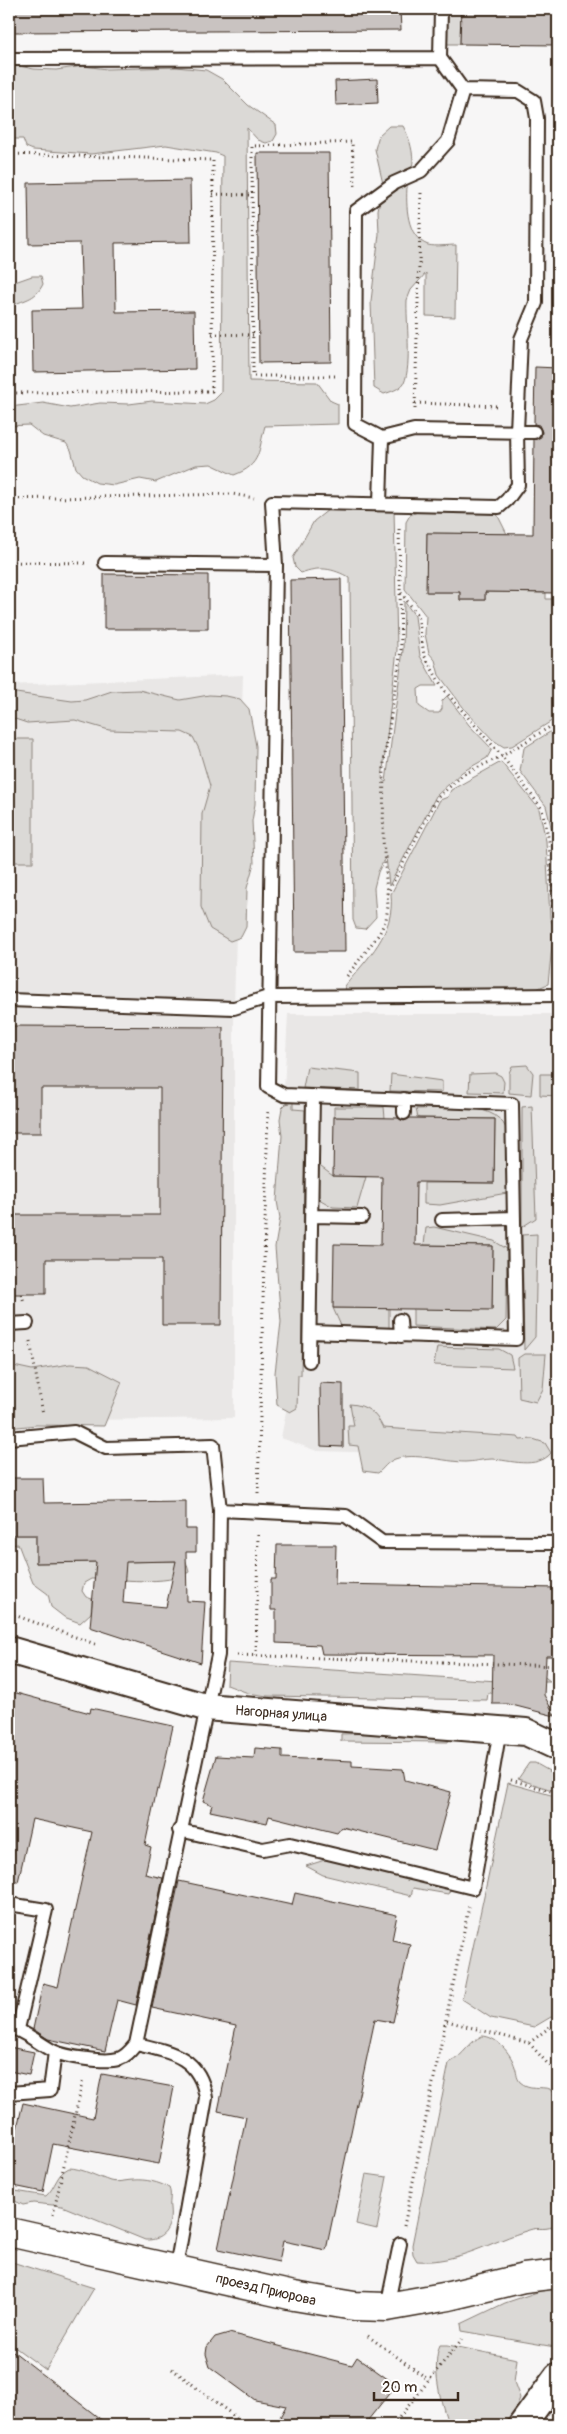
<svg xmlns="http://www.w3.org/2000/svg" width="567" height="2434" font-family="Pangolin,sans-serif">
	<rect width="100%" height="100%" fill="#f7f6f6"/>
	<filter id="ink" filterUnits="userSpaceOnUse"><feTurbulence type="fractalNoise" baseFrequency=".02" numOctaves="2"/><feDisplacementMap in="SourceGraphic" scale="10" xChannelSelector="R" yChannelSelector="G"/><feConvolveMatrix kernelMatrix="1 2 1 2 8 2 1 2 1" color-interpolation-filters="sRGB"/></filter>
	<g filter="url(#ink)">
		<path fill="#e9e7e6" d="M243 675 234 1008V1418L9 1421V685Z
			M288 1014H558V1458L317 1451 281 1438 288 1401 283 1108Z"/>
		<path fill="#dbd9d6" stroke="#8b827a" d="M448 9H461L460 44H447Z
			M9 64 34 69 56 70 83 66 107 69 176 67 206 70 222 79 248 105 276 125 277 134 273 141 266 143 258 140 247 128 249 381 317 382 331 401 338 404V424L265 426C258 450 262 465 234 475L211 464 196 465 156 482 140 479 114 485 97 483 82 475 76 468 71 450 66 443 43 436 29 425 9 426V407L43 403 70 408 100 403 129 404 152 401 205 404 214 400 221 393 223 156 216 153 166 145 91 154 33 150 26 147 23 139H9Z
			M389 126H403C409 137 412 147 413 160 413 168 408 177 407 186 406 205 406 237 428 245 436 247 448 245 456 245L455 317 426 316V273L411 290 407 300C406 320 412 366 404 383 400 389 390 392 384 394L374 388 371 301 379 234 378 210 383 184 375 149 379 135Z
			M32 276H41L43 284C35 301 23 299 9 307V284Z
			M394 509 397 650 382 779 386 782 403 650 404 601 415 616 420 656 437 686H423L418 689 419 706 429 713H439L442 709V701L447 696 469 725 492 749 487 758 462 772 436 796 389 886 386 856 378 872 374 888 376 917 365 929 356 928 353 920 350 578C333 568 319 566 301 573L295 567 293 558 314 521 328 510Z
			M420 511 497 514 507 534 427 533V592H460V600H485V592L546 593V599H558V717L512 746 504 747 493 740 466 711 439 675 435 660 429 653 425 634 426 616 405 589 406 522 410 515Z
			M139 690 180 700 209 695 226 696 240 699 249 709 256 746 255 804 252 821 254 863 247 888 246 927 241 937 230 941 210 929 201 907 202 814 210 786 199 749 193 737 182 732 109 730 75 720 27 723 9 717V698L16 693 72 701 85 700 112 691Z
			M558 727V918L555 913 554 839 546 806 520 771 524 748Z
			M9 739H33V862H9Z
			M501 762 539 809 546 841 550 918 554 927 548 984 536 989 346 991 345 986C368 957 395 934 391 894L440 800 448 797 451 790Z
			M527 1065 533 1073 531 1095 509 1093V1073L512 1066Z
			M307 1067 360 1073V1090L303 1088Z
			M495 1073 501 1076 504 1082 503 1093 469 1092 470 1074Z
			M391 1074 442 1081V1092L390 1091Z
			M540 1074H558V1096L540 1095Z
			M293 1102V1109L305 1110 301 1375H298L297 1408 290 1412 277 1405 275 1373 281 1322 275 1247 280 1218 277 1201 282 1136 280 1119 282 1108 286 1104Z
			M532 1106 536 1218 522 1227V1107Z
			M334 1107H384L385 1118 334 1117Z
			M416 1109C444 1109 501 1098 508 1135 512 1150 507 1177 507 1193L440 1205 424 1204V1183H494L495 1119 418 1118Z
			M317 1164 333 1176 366 1177 357 1208 333 1207 319 1199Z
			M434 1227 494 1241 507 1249 506 1320 496 1330 413 1326V1308L492 1309 493 1246 424 1245 426 1228Z
			M537 1234 535 1337 524 1350 522 1235Z
			M333 1308H389V1328H342Z
			M437 1347 499 1349 510 1355 513 1368 434 1365Z
			M524 1354H546L543 1389 536 1402 519 1398 518 1358Z
			M70 1364 89 1365 122 1382 104 1426 36 1425 9 1428V1365L32 1370Z
			M350 1404C367 1405 376 1413 383 1428L518 1437 520 1440 533 1439 545 1443 551 1453C537 1470 509 1460 492 1459 483 1459 474 1462 465 1462 445 1462 414 1452 395 1459 387 1462 384 1468 378 1473L363 1471 358 1446 349 1445 348 1426H354Z
			M9 1535H36V1563L186 1561 189 1572C168 1587 118 1578 91 1579L84 1583 82 1591 86 1597 92 1599 91 1613 80 1623 64 1617 51 1607 48 1594 33 1583 18 1544 9 1545Z
			M228 1663 497 1681 538 1672 550 1681H506V1693H488L487 1700 267 1696 248 1693 227 1685Z
			M453 1731 448 1742 341 1741V1734Z
			M529 1763H535L558 1776V1792L518 1779Z
			M508 1783 558 1797V2019L551 2017 534 2027 491 2018 462 1999Z
			M331 1858 451 1888 448 1894 413 1888 411 1896 323 1875 306 1866Z
			M482 2036C496 2036 511 2053 515 2067 517 2072 516 2077 520 2082 529 2090 540 2086 550 2089L558 2102V2187L552 2203 558 2214V2224C545 2232 540 2226 529 2230 492 2241 457 2264 417 2261L413 2254 412 2245 449 2063C466 2054 467 2043 482 2036Z
			M69 2168C81 2168 98 2177 110 2181 118 2183 126 2180 134 2180 145 2179 159 2182 169 2188 172 2195 169 2200 170 2208 172 2225 166 2241 145 2240L62 2206 33 2203 23 2205 9 2198V2190L46 2196C56 2187 56 2174 69 2168Z
			M366 2174 387 2177 377 2229 356 2224Z
			M9 2261 94 2288 46 2370 9 2343Z
			M558 2285V2341L555 2347 462 2331 461 2324 505 2303Z
			M440 2345H448L517 2359 514 2382 520 2398 516 2408 504 2425H449C441 2406 431 2364 440 2345Z"/>
		<path fill="#c9c3c1" stroke="#3b2a1e" fill-rule="evenodd" d="M9 9H400L401 30 9 32Z
			M461 9H558V45L460 44Z
			M377 79 378 103 336 105 335 81Z
			M257 153H329L331 362 259 363Z
			M190 180 191 242 115 243 116 312 194 311 195 369 33 372 32 310 82 309 80 243 29 244 28 183Z
			M535 367 558 368V593L485 592V600H460V592H426L427 533 533 534 534 440 541 437 542 432 539 425 534 424Z
			M104 574 208 575V629H104Z
			M341 579 345 952H294L290 580Z
			M9 1026 223 1027 221 1325H162V1259H46V1294H9V1215H160V1088H41V1133H9Z
			M334 1117 398 1118 404 1121 410 1118 495 1119 494 1183 416 1182 415 1245 493 1246 492 1310 333 1308 334 1244 381 1245 382 1177 333 1176Z
			M320 1383 343 1384V1447L321 1446Z
			M9 1478H43L44 1503 186 1501V1529H196V1552H186L187 1601 205 1602 201 1663 90 1627 96 1562 36 1563V1535H9ZM176 1561 166 1607 123 1603 126 1562Z
			M277 1545H336L335 1584 558 1588V1656H546L544 1695 555 1716 508 1704H492L493 1655 322 1654 320 1645 276 1643V1610H271V1579H276Z
			M9 1691 90 1713 91 1708 173 1726 159 1790 157 1789 145 1845 151 1847 145 1874 163 1878 136 2005 117 2000 105 2051 48 2039 33 2029 43 1983 58 1987 92 1832 32 1819 18 1882 9 1881Z
			M255 1748 282 1750V1758L352 1761V1766L403 1769 405 1780 451 1792 435 1850 342 1827 337 1833 269 1816 267 1823 210 1811 212 1805 203 1801 216 1756 254 1758Z
			M179 1881 292 1905 295 1893 397 1915 392 1940 410 1944 393 2022 375 2019 326 2250 283 2241 279 2262 218 2249 246 2117 218 2111 236 2026 152 2008Z
			M9 2047 34 2052 29 2075 9 2071Z
			M102 2074 174 2087 159 2164 53 2144 43 2192 9 2185V2126L17 2128 23 2103 93 2118Z
			M229 2333 352 2365 357 2357 396 2385 364 2425H293L280 2417 286 2406 255 2400 210 2367 206 2354 207 2347 215 2337Z
			M9 2348 108 2425H9Z"/>
		<g fill="none" stroke-linecap="round" stroke-linejoin="round">
			<defs>
				<path id="service" d="M441 9 440 58 463 90
					M9 59 440 58
					M382 438 414 430 534 432
					M380 503 382 438 355 424 356 211 394 183 421 171 448 141 463 90
					M105 563 276 565
					M9 1000 234 1008 268 997 558 995
					M404 1099V1113
					M312 1216 362 1217
					M442 1220 514 1218
					M400 1320 401 1336
					M9 1324 27 1323
					M310 1332 516 1339 512 1104 284 1095 268 1087 276 565 272 502 499 507 507 500 518 485 517 431 521 339 536 303 537 118 534 101 518 91 463 90
					M309 1361 313 1096
					M9 1438 74 1432 106 1448 213 1445 220 1510 218 1655 136 2044C131 2050 126 2057 118 2059 105 2063 65 2057 53 2051 38 2043 25 2031 9 2027
					M220 1510 346 1516 382 1542 558 1543
					M179 1830 263 1849 290 1844 473 1888 500 1729
					M9 1904 46 1910 18 2029
					M136 2044C172 2052 200 2057 206 2098L176 2268
					M9 2093 50 2090 55 2052
					M387 2307 400 2244"/>
				<path id="minor" d="M9 1650 205 1707 526 1732 558 1747
					M522 2425 558 2376"/>
				<path id="tertiary" d="M9 2232 294 2296 354 2306 387 2307 449 2296 524 2278 558 2274"/>
			</defs>
			<use href="#service" stroke="#3b2a1e" stroke-width="16"/>
			<use href="#minor" stroke="#3b2a1e" stroke-width="30"/>
			<use href="#tertiary" stroke="#3b2a1e" stroke-width="31"/>
			<path stroke="#3b2a1e" stroke-width="3" stroke-dasharray="1 4" stroke-linecap="butt" d="M9 154 213 160 212 391 9 393
				M213 194 252 195
				M212 334 253 335
				M335 376H253L252 146 352 142 355 186
				M415 403 499 406
				M415 409 421 193
				M9 499 232 494 254 498
				M9 562 86 563
				M401 593 418 615 424 655 444 690 502 756 542 809 549 841 553 917 558 927
				M387 894 437 798 464 774 502 756 558 722
				M347 976 379 934 386 920 388 906 383 839 384 761 401 650 399 524
				M22 1294 24 1303
				M30 1341 43 1414
				M258 1493 268 1109
				M9 1615 17 1616 95 1644
				M237 1655 558 1666
				M256 1656 258 1531
				M511 1780 558 1793
				M447 2021 529 2043 547 2063 558 2071
				M529 2043 550 2027 558 2028
				M53 2215 83 2079
				M404 2226 469 1906
				M368 2336 429 2380
				M172 2369 246 2425
				M393 2425 462 2339"/>
			<use href="#service" stroke="#fff" stroke-width="12"/>
			<use href="#minor" stroke="#fff" stroke-width="26"/>
			<use href="#tertiary" stroke="#fff" stroke-width="28"/>
		</g>
	</g>
	<g text-anchor="middle" stroke-width="4" stroke-linejoin="round" paint-order="stroke">
		<g font-size="14" fill="#3b2a1e" stroke="#fff">
			<text transform="translate(281 1713) rotate(4)" y="5">Нагорная улица</text>
			<text transform="translate(266 2289) rotate(13)" y="5">проезд Приорова</text>
		</g>
	</g>
	<rect width="567" height="2434" fill="none" stroke="#fff" stroke-width="30"/>
	<rect x="15" y="15" width="537" height="2404" fill="none" stroke="#3b2a1e" stroke-width="2" filter="url(#ink)"/>
	<path d="M374 2392v8h84v-8" fill="none" stroke="#3b2a1e" stroke-width="2.5"/>
	<text x="382" y="2392" font-size="15" fill="#3b2a1e" stroke="#ffffff" stroke-width="4" paint-order="stroke">20 m</text>
</svg>
